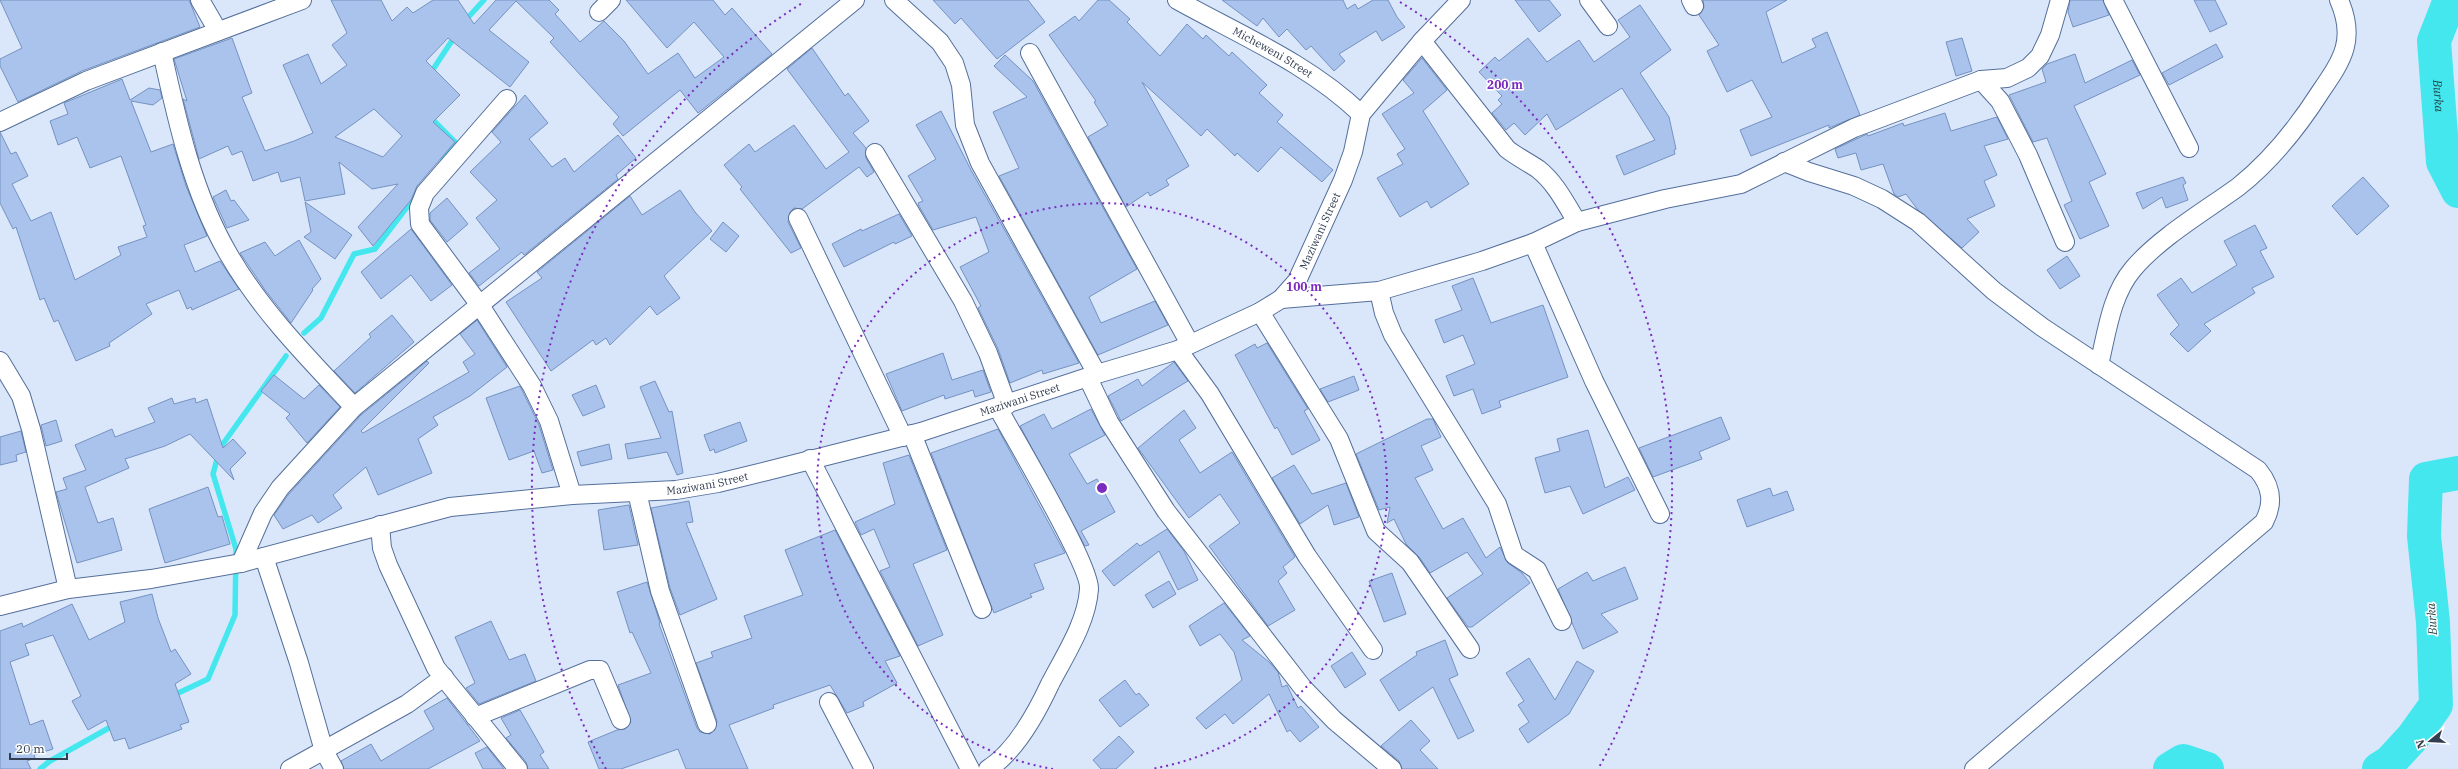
<svg xmlns="http://www.w3.org/2000/svg" width="2458" height="769" font-family="'IBM Plex Serif',serif">
	<rect width="100%" height="100%" fill="#dae7fb"/>
	<g fill="none" stroke-linecap="round" stroke-linejoin="round">
		<path stroke="#45e7ef" stroke-width="5.5" d="M464 22 484 0
			M430 74 455 36
			M429 116 455 142 443 160
			M304 333 321 318 354 254 375 249 417 194
			M172 696 208 679 235 615 236 549 213 474 220 448 286 356
			M40 769 50 761 116 724"/>
		<g stroke="#45e7ef" stroke-width="34">
			<path id="s1" d="M2450 0 2434 41 2443 162 2458 191"/>
			<path d="M2170 769 2183 761 2207 769"/>
			<path d="M2379 769 2390 762 2413 737 2436 705 2433 622 2424 536 2426 479 2458 473"/>
		</g>
	</g>
	<path fill="#a9c3ec" stroke="#7592c1" fill-rule="evenodd" d="M0 0H189L200 27 82 71 18 102 0 66V59L22 48Z
		M331 0H381L392 21 407 7 413 13 433 0H458L474 24 496 0H549L559 10 555 14 580 42 604 21 624 41 648 74 678 53 695 78 724 57 694 22 667 48 626 0H713L725 15 732 8 772 54 698 113 680 90 623 136 613 124 619 117 550 42 554 38 516 1 489 30 529 62 510 87 448 38 426 61 460 95 433 122 455 142 417 186 411 200 373 246 358 227 398 184 372 189 339 162 345 194 305 201 300 177 281 182 278 172 253 181 242 151 232 155 228 146 199 159 183 99 187 101 174 59 232 38 252 93 242 97 265 151 294 141 313 133 283 65 308 54 321 84 347 65 332 45 347 33ZM374 109 402 136 383 157 335 137Z
		M933 0H1028L1045 22 997 59 961 18 955 24Z
		M1098 0H1109L1130 19 1127 22 1160 56 1187 24 1203 39 1206 35 1229 56 1232 52 1267 85 1259 93 1283 115 1277 122 1333 170 1322 182 1281 147 1258 172 1237 153 1235 156 1207 129 1201 136 1142 82 1189 166 1166 180 1169 185 1150 196 1148 192 1126 207 1088 137 1108 125 1094 102 1096 101 1049 35 1075 16 1079 21Z
		M1222 0H1343L1347 9 1355 4 1358 9 1373 0H1388L1397 17 1405 27 1382 41 1376 31 1339 54 1345 61 1334 71 1311 46 1306 50 1287 29 1279 37 1263 18 1257 26Z
		M1515 0H1549L1561 15 1539 32Z
		M1703 0H1787L1766 12 1782 63 1816 47 1812 39 1827 32 1860 115 1829 128V125L1751 156 1740 130 1772 117 1752 80 1727 92 1707 51 1719 45 1699 15 1704 7Z
		M2070 0H2103L2109 15 2073 27 2068 12Z
		M2194 0H2215L2227 24 2210 32Z
		M1640 5 1671 50 1640 73 1669 117 1676 149 1674 150 1675 154 1624 175 1616 156 1655 140 1622 88 1556 130 1547 114 1525 135 1514 123 1506 130 1492 113 1502 104 1498 100 1502 96 1479 72 1495 57 1499 61 1528 38 1547 62 1579 40 1594 62 1630 37 1618 20Z
		M1962 38 1972 71 1956 76 1946 42Z
		M2216 44 2223 57 2169 85 2162 73Z
		M812 48 845 96 848 93 869 121 853 133 866 148V158L874 172 867 177 859 167 802 209 794 208 790 212 788 222 801 248 791 253 740 189 742 187 724 165 749 144 755 152 794 125 826 169 849 152 787 69Z
		M2075 54 2085 83 2132 60 2140 75 2074 106 2106 174 2089 182 2109 226 2080 239 2064 205 2072 201 2047 138 2033 142 2009 95 2046 82 2042 69 2047 64Z
		M1005 55 1033 81 1137 269 1089 297 1101 323 1155 301 1168 325 1098 355 999 176 1019 168 993 112 1027 97 994 66Z
		M1422 58 1447 90 1423 111 1469 184 1431 208 1427 201 1400 217 1377 178 1403 164 1397 154 1405 149 1382 114 1414 93 1403 80Z
		M122 79 130 100 149 88 160 90 162 98 153 105 131 101 151 152 173 144 186 186 207 236 184 245 195 272 220 261 239 289 192 310 191 307 187 309 179 290 146 304 152 314 109 343 110 346 76 361 58 320 54 322 44 298 40 300 16 227 13 229 0 203V132L11 154 16 152 28 176 12 184 31 221 51 212 75 280 121 255 118 247 147 237 143 226 146 225 121 156 90 168 77 137 58 145 50 121 68 114 64 103Z
		M525 95 548 123 529 139 552 167 565 158 574 172 618 135 636 158 616 175 618 179 524 255 522 252 479 286 469 273 500 249 476 218 497 200 470 172 501 142 492 132Z
		M941 111 971 170 1079 363 1043 374 1042 370 1010 383 998 349 978 308 981 306 960 267 989 252 976 217 933 230 919 206 918 203 923 201 908 176 936 159 916 125Z
		M1945 113 1951 131 1997 117 2008 139 1984 146 1997 175 1984 181 1995 206 1967 219 1979 232 1962 248 1918 210 1906 194 1898 197 1894 194 1883 164 1861 170 1856 153 1838 158 1835 149 1867 134 1868 136 1903 123 1904 126Z
		M2183 177 2186 183 2183 185 2188 200 2166 208 2162 197 2143 209 2136 193Z
		M2363 177 2389 206 2357 235 2332 206Z
		M226 190 231 201 234 200 249 220 227 228 213 197Z
		M680 190 695 212 712 231 664 276 680 298 657 315 650 306 610 345 606 338 596 345 593 340 551 371 506 302 542 278 537 272 630 196 642 215Z
		M447 198 468 224 447 242 430 220V213Z
		M305 202 352 235 335 259 304 237 311 232Z
		M899 214 912 236 895 244 894 242 844 267 832 244 861 229 862 231Z
		M723 222 739 236 726 252 710 239Z
		M2255 225 2267 248 2260 251 2274 277 2252 288 2255 293 2204 324 2211 331 2188 352 2170 334 2179 325 2157 295 2181 278 2192 293 2237 265 2224 241Z
		M411 229 452 285 431 301 411 275 381 299 361 272Z
		M299 240 321 279 312 289 313 290 291 323 265 290 240 253 265 242 275 256Z
		M2067 256 2080 276 2060 289 2047 270Z
		M1473 278 1491 323 1543 305 1568 377 1499 401 1501 407 1482 414 1473 389 1454 396 1446 376 1475 364 1463 335 1444 343 1435 320 1462 310 1452 286Z
		M392 315 414 342 355 393 334 371 371 337 369 334Z
		M477 320 507 367 470 396 433 417 438 425 418 439 432 473 378 495 366 467 333 495 342 508 318 523 312 515 283 529 274 515 288 495 361 415 427 361 429 363 361 431 363 433 469 372 463 362 475 354 460 334Z
		M1267 343 1308 409 1304 411 1320 440 1292 455 1277 427 1275 429 1235 355 1255 344 1257 348Z
		M943 353 952 380 983 370 991 392 975 397 973 390 945 399 944 395 902 411 886 374Z
		M1174 362 1188 381 1121 421 1108 396 1138 379 1142 386Z
		M274 375 304 399 319 385 340 407 307 443 286 418 290 414 261 391Z
		M1354 376 1359 390 1328 402 1320 389Z
		M655 381 669 412 672 411 683 473 677 475 667 452 628 459 625 444 661 438 640 387Z
		M596 385 605 407 583 416 572 395Z
		M520 386 539 425 553 470 542 473 534 451 509 460 486 398Z
		M172 398 174 404 195 398 196 403 207 399 223 448 233 439 246 453 230 469 234 480 190 434 165 446 125 459 129 468 85 487 98 523 113 518 122 550 77 563 56 492 67 489 63 478 86 470 75 445 112 429 115 437 155 422 148 408Z
		M1091 409 1105 435 1069 454 1087 484 1097 479 1115 512 1081 531 1089 545 1085 546 1020 426 1044 414 1052 429Z
		M1184 410 1196 428 1179 440 1200 473 1232 452 1295 557 1283 567 1287 573 1278 581 1295 610 1268 626 1209 546 1240 523 1220 494 1189 518 1138 448Z
		M1721 417 1730 439 1699 452 1702 459 1653 477 1639 448Z
		M1427 419H1433L1441 437 1421 446 1433 470 1415 478 1443 529 1463 518 1486 558 1500 547 1508 563 1522 573 1530 583 1472 627H1468L1447 598 1483 574 1467 552 1430 573 1420 558 1406 544 1394 519 1387 523 1390 507 1379 510 1356 454Z
		M56 420 62 441 46 446 41 425Z
		M740 422 747 441 715 453 714 449 710 451 704 435Z
		M998 429 1065 553 1034 564 1044 589 1030 594 1032 597 994 613 931 453Z
		M1588 430 1605 488 1628 477 1635 490 1583 514 1570 486 1545 493 1535 458 1560 451 1557 439Z
		M21 431 26 452 16 455 17 461 0 465V437Z
		M609 444 612 459 581 466 577 452Z
		M909 455 947 550 913 564 943 635 918 646 880 571 890 567 874 529 861 535 855 522 895 504 883 463Z
		M1294 465 1312 494 1346 483 1359 517 1334 525 1328 505 1300 524 1272 478Z
		M208 487 218 517 222 516 230 544 165 563 149 509Z
		M1770 488 1773 496 1787 491 1794 510 1747 527 1737 500Z
		M689 501 693 522 686 523 717 599 680 615 670 588 651 508Z
		M629 505 638 545 604 550 598 510Z
		M1167 529 1184 551 1198 580 1178 590 1159 551 1114 586 1102 571 1137 543 1140 546Z
		M835 530 900 656 885 661 897 683 863 702 864 706 847 713 830 685 773 705 774 708 729 725 748 769H686L678 749 621 769H599L588 742 617 730 625 729 631 722 618 685 651 673 632 632 630 633 617 592 647 582 660 623 659 624 697 728 700 732 710 734 715 730 717 721 696 663 713 657 711 652 752 638 744 616 803 595 785 550Z
		M1625 567 1638 599 1601 614 1618 632 1583 649 1558 589 1587 572 1593 581Z
		M1392 573 1406 614 1384 622 1369 581Z
		M1169 581 1176 594 1153 608 1145 595Z
		M152 594 158 618 171 652 175 649 191 674 175 684 189 722 180 725 182 729 129 749 125 738 114 741 106 720 88 730 72 701 81 696 53 635 25 644 29 655 10 662 30 725 43 720 53 749 34 755 35 758 27 761 31 769H0V631L22 623 23 627 72 604 89 640 125 622 120 602Z
		M1224 603 1250 636 1242 640 1269 662 1278 672 1282 687 1287 685 1298 708 1301 706 1319 727 1300 742 1290 730 1287 732 1269 694 1233 724 1225 714 1206 729 1196 718 1242 680 1234 652 1220 634 1200 646 1189 626Z
		M491 621 509 660 525 654 536 681 479 704 466 688 475 683 455 637Z
		M1445 640 1458 675 1449 679 1474 731 1458 739 1433 687 1399 711 1380 680 1417 655 1416 652Z
		M1352 652 1366 674 1345 688 1331 666Z
		M1529 658 1555 700 1577 661 1594 671 1569 714 1528 743 1519 729 1529 722 1518 705 1524 701 1506 673Z
		M1125 680 1136 695 1139 693 1149 705 1120 727 1099 700Z
		M447 698 480 741 428 769H344L341 761 371 744 381 761 434 729 424 711Z
		M520 710 544 752 540 755 549 769H528L526 762 506 738 511 735 501 718Z
		M1411 720 1430 741 1420 750 1438 769H1402L1399 761 1381 746Z
		M1119 736 1134 752 1116 769H1101L1093 760Z
		M487 747 504 769H483L475 753Z"/>
	<g fill="none" stroke-linecap="round" stroke-linejoin="round">
		<defs>
			<g id="street">
				<path d="M200 0 218 31"/>
				<path d="M894 0 940 42 954 63 961 85 965 125 980 163 1097 374"/>
				<path id="s2" d="M1177 0C1240 35 1309 64 1361 114"/>
				<path d="M1589 0 1608 26"/>
				<path d="M1691 0 1694 6"/>
				<path d="M2113 0 2189 148"/>
				<path d="M599 12 611 0"/>
				<path d="M1422 41 1507 149C1517 157 1528 162 1538 169 1555 182 1566 204 1577 222"/>
				<path d="M162 52C177 121 193 194 229 255 262 312 309 359 354 407"/>
				<path d="M1030 53 1190 344"/>
				<path d="M1981 80 2000 101 2028 155 2065 242"/>
				<path d="M507 99 425 193 419 208 420 224 479 304 532 386 549 421 572 495"/>
				<path d="M0 122 86 81 302 0"/>
				<path d="M875 153 963 301 988 353 1007 405"/>
				<path d="M1784 162 1809 172 1854 186 1882 199 1918 222 1994 291 2042 327 2258 470C2272 487 2274 503 2264 522L1974 769"/>
				<path d="M798 218 903 437"/>
				<path d="M1533 243 1594 381 1660 514"/>
				<path d="M1379 291 1384 313 1393 335 1497 504 1514 555 1537 570 1562 621"/>
				<path d="M1281 299 1379 291 1482 261 1533 243 1577 222 1665 199 1741 184 1854 128 1981 80 2007 78 2028 68 2040 56 2050 35 2060 0"/>
				<path d="M1260 312 1339 439 1376 531 1410 562 1470 649"/>
				<path d="M1178 350 1210 394 1307 556 1373 650"/>
				<path d="M0 361 21 396 31 429 68 589"/>
				<path d="M2099 365C2107 332 2111 295 2133 269 2159 238 2205 211 2238 187 2271 161 2298 127 2321 91 2343 59 2356 39 2339 0"/>
				<path d="M1088 378 1109 422 1166 511 1303 688 1334 720 1392 769"/>
				<path d="M912 434 982 609"/>
				<path d="M810 459 970 769"/>
				<path d="M637 492 660 591 707 724"/>
				<path d="M380 525 382 548 388 565 436 668 518 769"/>
				<path d="M264 557 299 663 324 751 334 769"/>
				<path d="M241 563 263 513 280 488 354 407 855 0"/>
				<path id="s3" d="M0 606 68 589 151 579 241 563 450 507 572 495 676 490 718 483 767 471 921 432 1097 374 1178 350 1260 312 1281 299 1297 281 1343 180 1353 152 1361 114 1422 41 1461 0"/>
				<path d="M829 702 864 769"/>
				<path d="M475 717 590 670H600L621 720"/>
				<path d="M290 769 407 704 444 677"/>
				<path d="M988 769C1015 752 1037 712 1050 684 1065 655 1087 622 1089 589 1091 566 1013 436 998 408"/>
			</g>
		</defs>
		<use href="#street" stroke="#546f9b" stroke-width="20"/>
		<use href="#street" stroke="#fff" stroke-width="18"/>
	</g>
	<g fill="none" stroke="#7b2cbf" stroke-width="2" stroke-dasharray="2 4">
		<path d="M1053 769A285 285 0 1 1 1151 769"/>
		<path d="M606 769A570 570 0 0 1 804 2M1400 2A570 570 0 0 1 1598 769"/>
	</g>
	<g text-anchor="middle" stroke-width="3" stroke-linejoin="round" paint-order="stroke">
		<g font-size="11" fill="#313d51" stroke="#fff">
			<text dy="4" stroke="none"><textPath href="#s2" startOffset="109">Micheweni Street</textPath></text>
			<text dy="4" stroke="none"><textPath href="#s3" startOffset="1404">Maziwani Street</textPath></text>
			<text dy="4" stroke="none"><textPath href="#s3" startOffset="1044">Maziwani Street</textPath></text>
			<text dy="4" stroke="none"><textPath href="#s3" startOffset="720">Maziwani Street</textPath></text>
		</g>
		<g font-size="12" font-style="italic" fill="#1b3c3d" stroke="#fff">
			<text dy="4" stroke="none"><textPath href="#s1" startOffset="99">Burka</textPath></text>
			<text transform="translate(2432 619) rotate(-94)" y="4">Burka</text>
		</g>
	</g>
	<circle cx="1102" cy="488" r="6" fill="#7b2cbf" stroke="#fff" stroke-width="2"/>
	<g font-size="12" text-anchor="middle" font-weight="bold" fill="#7b2cbf" stroke="#fff" stroke-width="3" stroke-linejoin="round" paint-order="stroke">
		<text x="1505" y="89">200 m</text>
		<text x="1304" y="291">100 m</text>
	</g>
	<g transform="translate(2430 741) rotate(252)" stroke="#ffffff" stroke-width="3" paint-order="stroke">
	<path d="M0-3L7 15L0 10L-7 15Z" fill="#313d51"/>
	<text y="-6" font-size="11" font-weight="bold" text-anchor="middle" fill="#313d51">N</text>
	</g>
	<path d="M10 753v6h57v-6" fill="none" stroke="#313d51" stroke-width="2"/>
	<text x="16" y="753" font-size="12" fill="#313d51" stroke="#ffffff" stroke-width="3" paint-order="stroke">20 m</text>
</svg>
